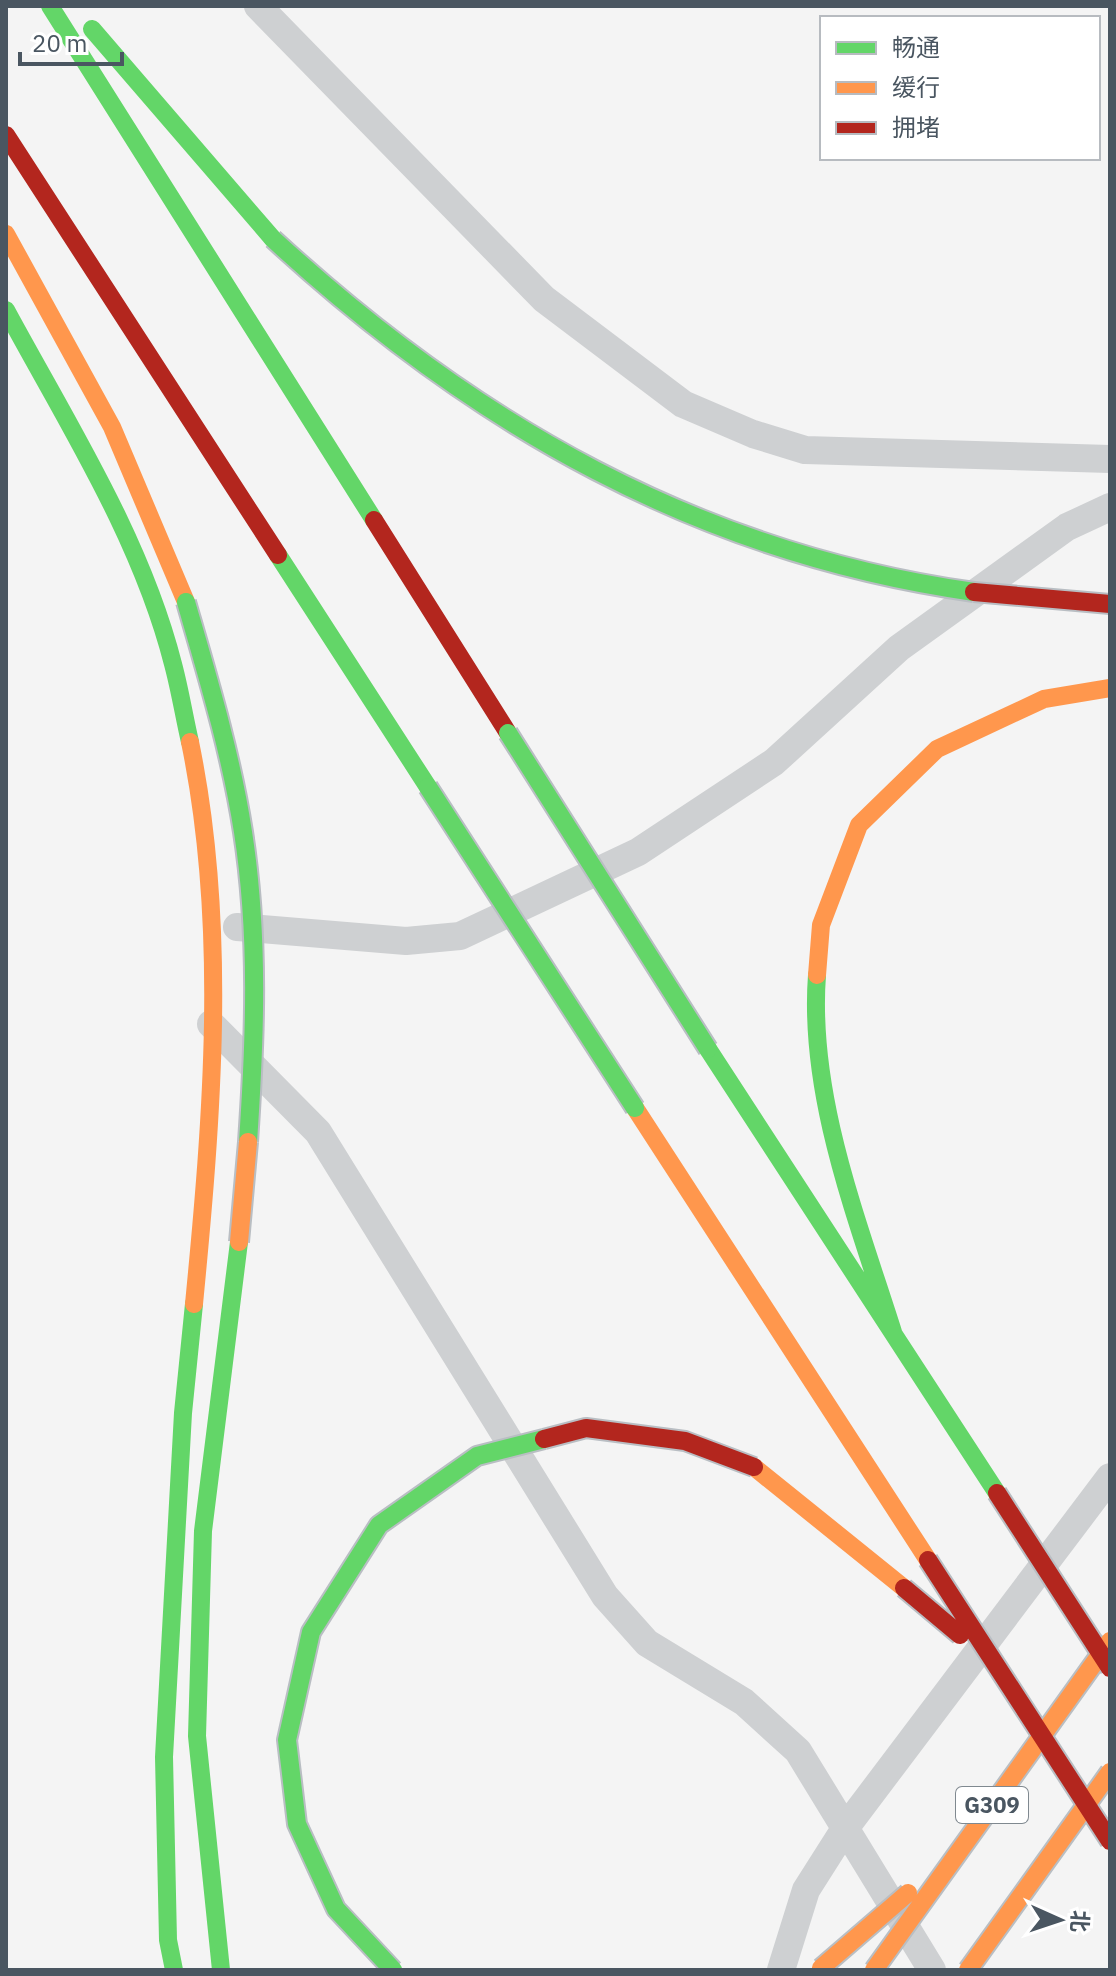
<svg xmlns="http://www.w3.org/2000/svg" width="1116" height="1976" font-family="'IBM Plex Sans','Noto Sans SC',sans-serif">
	<rect width="100%" height="100%" fill="#f4f4f4"/>
	<g fill="none" stroke-linecap="round" stroke-linejoin="round">
		<path stroke="#ced0d2" stroke-width="28" d="M258 6 544 299 683 404 753 434 805 450 1110 459
			M237 927 406 941 460 936 638 852 774 762 899 648 1067 527 1110 507
			M211 1024 318 1132 605 1596 647 1643 744 1702 798 1751 932 1970
			M781 1970 806 1890 846 1827 1110 1477"/>
		<path stroke="#63d668" stroke-width="18" d="M50 6 374 520
			M92 29 273 239
			M6 310C67 423 141 538 173 664 180 690 184 716 190 742
			M278 555 428 787
			M817 975C808 1096 857 1218 893 1332
			M708 1049 997 1493
			M174 1970 168 1940 164 1757 183 1413 194 1304
			M221 1970 197 1736 203 1531 239 1242"/>
		<path stroke="#ff974d" stroke-width="18" d="M6 234 112 427 186 602
			M190 742C228 926 212 1118 194 1304
			M817 975 821 925 859 825 937 749 1044 699 1110 688
			M635 1108 928 1560
			M754 1467 904 1588"/>
		<path stroke="#b3261e" stroke-width="18" d="M6 135 278 555
			M374 520 508 733"/>
		<defs>
			<path id="fast-bridge" d="M273 239C475 425 699 553 974 592
				M186 602C208 678 231 754 243 832 259 935 255 1039 248 1142
				M508 733 708 1049
				M428 787 635 1108
				M393 1970 336 1909 297 1824 287 1740 311 1632 379 1525 477 1456 544 1439"/>
			<path id="slow-bridge" d="M239 1242 248 1142
				M821 1968 908 1893
				M874 1970 1110 1641
				M968 1970 1110 1772"/>
			<path id="jam-bridge" d="M974 592 1110 604
				M544 1439 586 1428 685 1441 754 1467
				M997 1493 1110 1668
				M928 1560 1110 1841
				M904 1588 960 1635"/>
		</defs>
		<use href="#fast-bridge" stroke="#b9bec3" stroke-width="22" stroke-linecap="butt"/>
		<use href="#slow-bridge" stroke="#b9bec3" stroke-width="22" stroke-linecap="butt"/>
		<use href="#jam-bridge" stroke="#b9bec3" stroke-width="22" stroke-linecap="butt"/>
		<use href="#fast-bridge" stroke="#63d668" stroke-width="18"/>
		<use href="#slow-bridge" stroke="#ff974d" stroke-width="18"/>
		<use href="#jam-bridge" stroke="#b3261e" stroke-width="18"/>
	</g>
	<g text-anchor="middle" stroke-width="6" stroke-linejoin="round" paint-order="stroke">
		<rect fill="#fff" stroke="#808990" stroke-width="2" x="956" y="1787" width="72" height="36" rx="6"/>
		<g font-size="22" font-weight="bold" fill="#4a5661">
			<text x="992" y="1813">G309</text>
		</g>
	</g>
	<rect width="1116" height="1976" fill="none" stroke="#4a5661" stroke-width="16"/>
	<rect x="820" y="16" width="280" height="144" fill="#ffffff" stroke="#b7bbc0" stroke-width="2"/>
	<rect x="836" y="42" width="40" height="12" fill="#63d668" stroke="#b7bbc0" stroke-width="2"/>
	<text x="892" y="56" font-size="24" fill="#4a5661">畅通</text>
	<rect x="836" y="82" width="40" height="12" fill="#ff974d" stroke="#b7bbc0" stroke-width="2"/>
	<text x="892" y="96" font-size="24" fill="#4a5661">缓行</text>
	<rect x="836" y="122" width="40" height="12" fill="#b3261e" stroke="#b7bbc0" stroke-width="2"/>
	<text x="892" y="136" font-size="24" fill="#4a5661">拥堵</text>
	<g transform="translate(1060 1920) rotate(93)" stroke="#ffffff" stroke-width="6" paint-order="stroke">
	<path d="M0-6L14 30L0 20L-14 30Z" fill="#4a5661"/>
	<text y="-12" font-size="22" font-weight="bold" text-anchor="middle" fill="#4a5661">北</text>
	</g>
	<path d="M20 52v12h102v-12" fill="none" stroke="#4a5661" stroke-width="4"/>
	<text x="32" y="52" font-size="24" fill="#4a5661" stroke="#ffffff" stroke-width="6" paint-order="stroke">20 m</text>
</svg>
